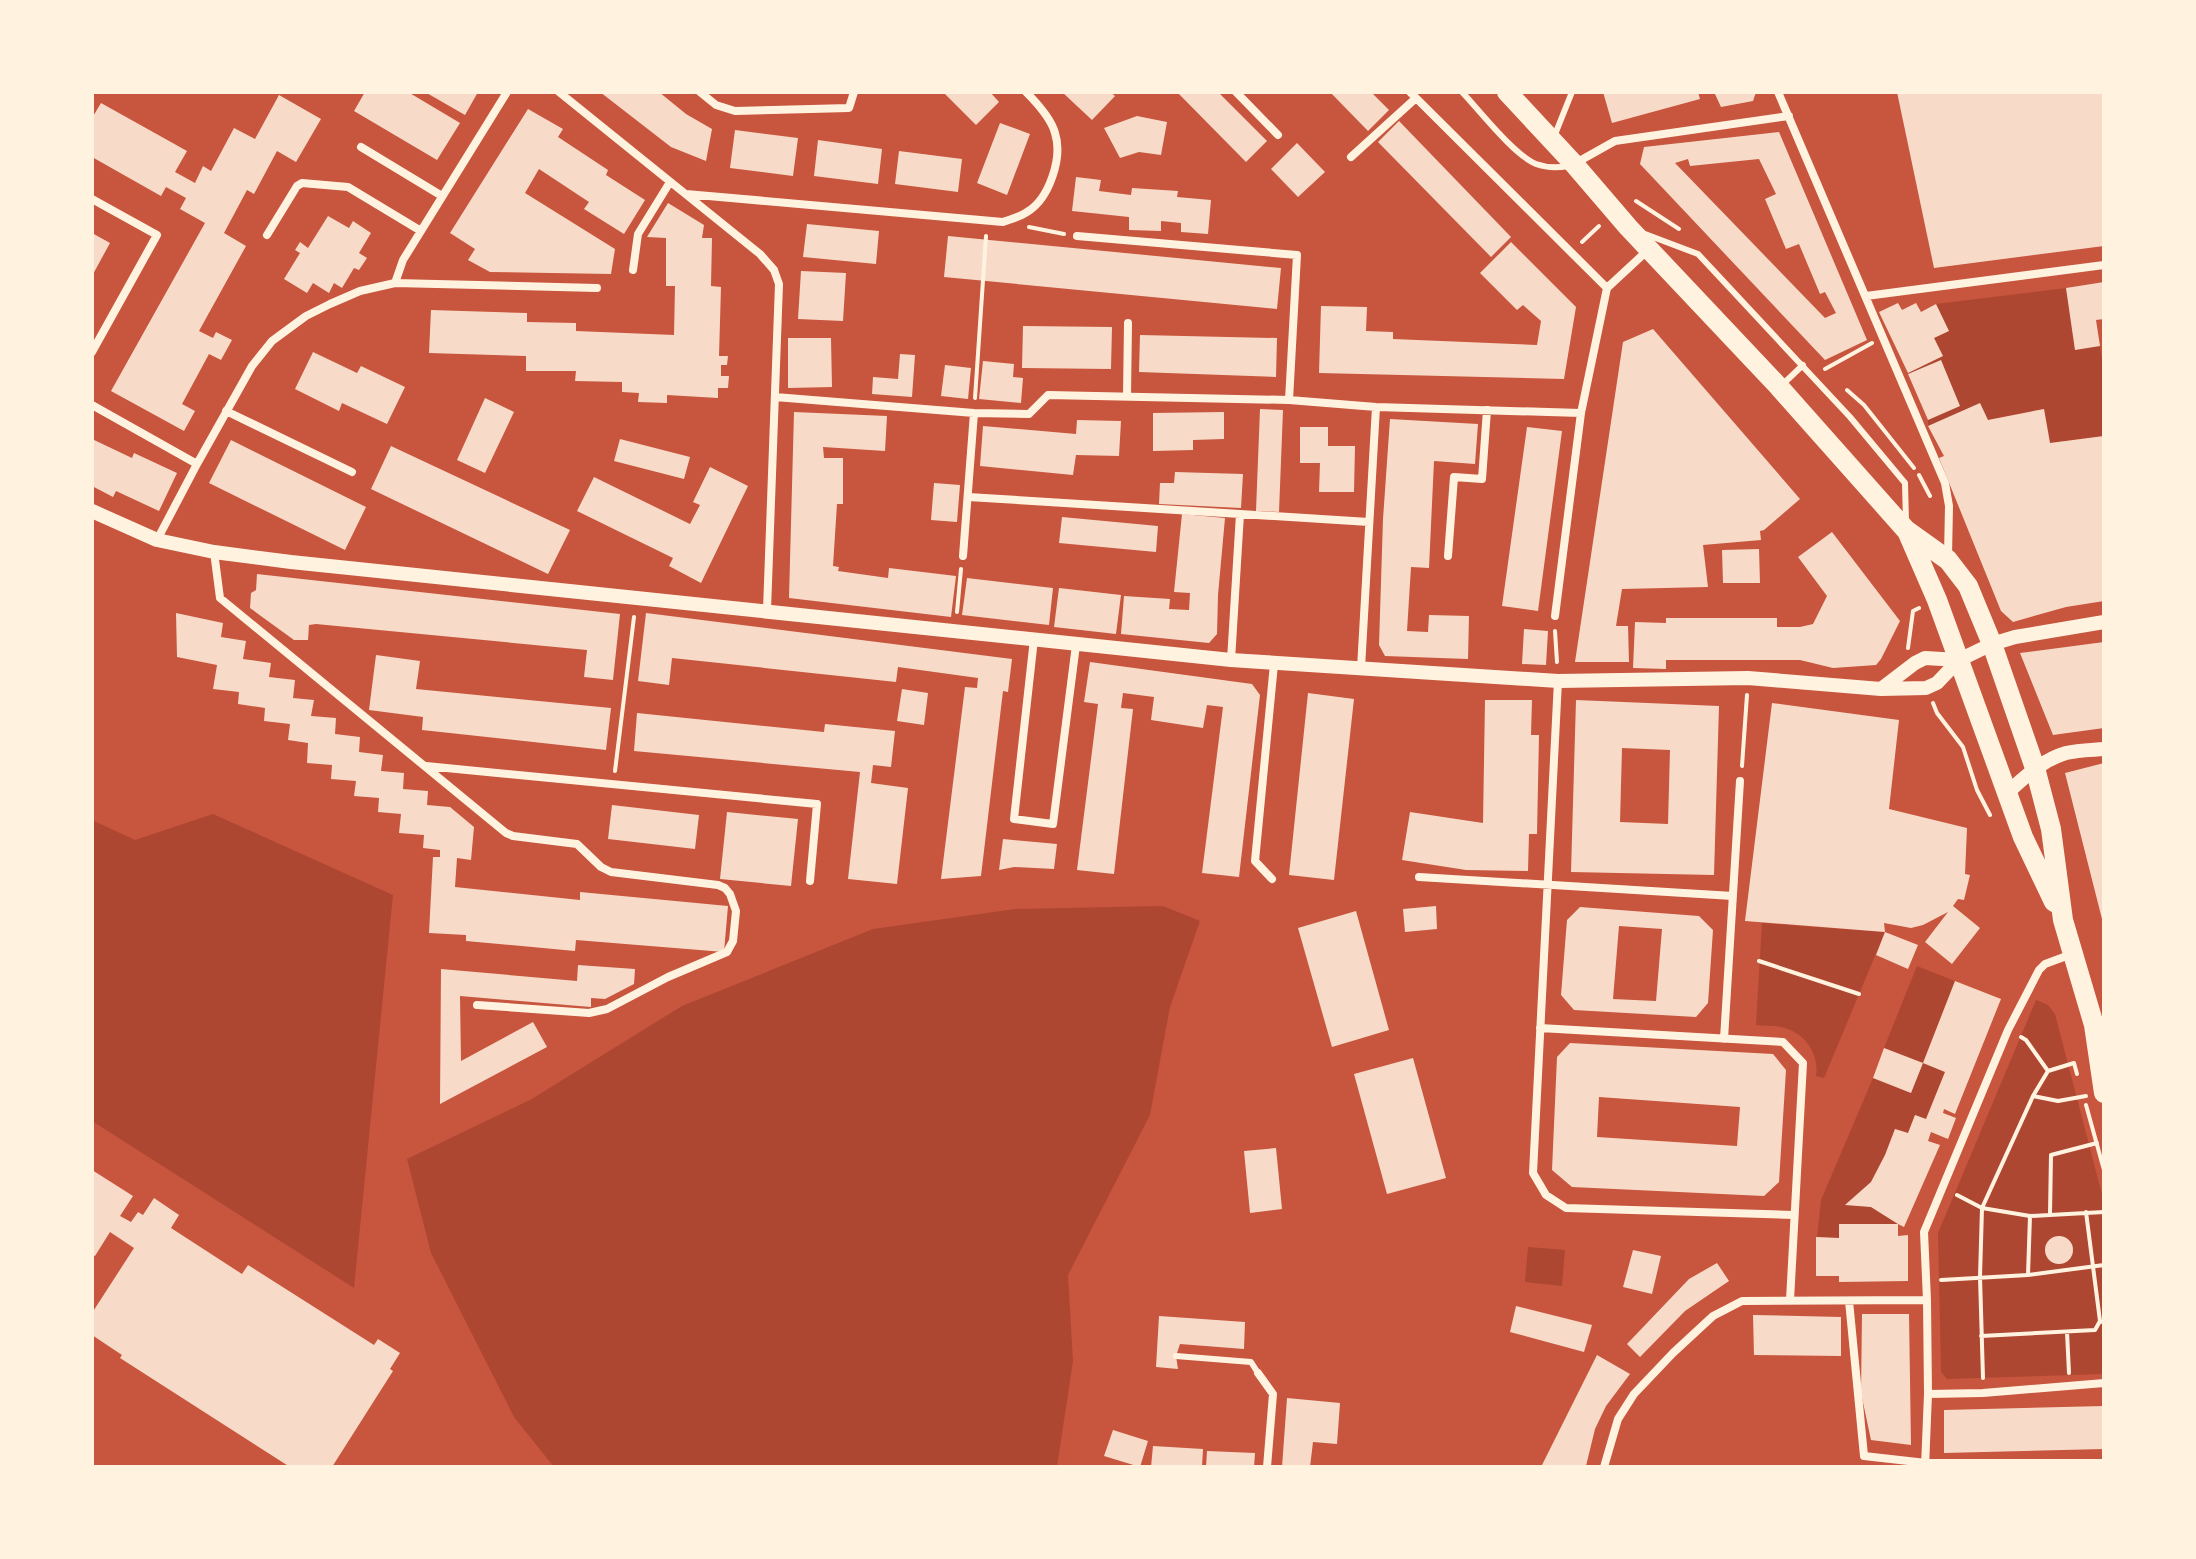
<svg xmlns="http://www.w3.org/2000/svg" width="2196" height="1559" font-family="'Crimson Pro',serif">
	<rect width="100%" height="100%" fill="#c8553d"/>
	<path fill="#ae4732" d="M2066 288 2075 349 2100 346 2104 374V436L2050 443 2044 409 1988 420 1928 426V420L1908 373 1942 356 1934 338 1948 331 1936 304Z
		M213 814 393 895 354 1288 92 1121V820L135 840Z
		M1163 906 1200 921 1170 1007 1150 1115 1068 1275 1073 1361 1057 1467H554L514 1417 431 1253 407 1159 530 1100 682 1006 873 929 1015 909Z
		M1762 923 1885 932 1824 1078 1816 1076C1819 1056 1808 1037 1788 1029 1778 1025 1766 1026 1756 1025Z
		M1917 966 1955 981 1923 1063 1945 1072 1926 1119 1915 1115 1908 1133 1895 1129 1885 1155 1871 1182 1846 1204 1871 1207 1898 1224H1839V1238L1817 1237 1821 1200 1873 1078 1911 1093 1922 1063 1884 1048Z
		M2036 1000 2048 1005 2055 1014 2104 1202V1374L1947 1379 1941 1372 1938 1233Z
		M1528 1247 1565 1250 1562 1286 1525 1282Z"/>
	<path fill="#f7dbc8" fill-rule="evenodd" d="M365 92H408L460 123 437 160 354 111Z
		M425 92H478L465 115Z
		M600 92H659L686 114 712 129 706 161 671 147Z
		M943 92H990L999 102 976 125Z
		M1062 92H1110L1115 96 1092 120Z
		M1177 92H1218L1267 141 1246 162Z
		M1330 92H1371L1389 110 1368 131Z
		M1603 92H1698L1700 99 1612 123Z
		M1714 92H1756L1753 101 1721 107Z
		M1897 92H2104V246L1934 268Z
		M279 95 321 119 296 162 277 151 254 194 247 190 224 233 246 246 199 331 213 338 216 332 232 340 221 360 209 354 182 404 195 411 184 431 111 391 205 223 180 209 186 198 166 187 161 196 92 157V118L101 103 187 151 175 172 195 183 203 166 211 171 234 128 255 139Z
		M528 109 563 129 558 137 608 170 606 175 645 200 624 234 584 209 589 202 539 169 525 193 615 249 611 274 490 272 468 260 475 249 450 233Z
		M1137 116 1167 122 1161 155 1139 152 1120 158 1104 128Z
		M1399 121 1511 237 1491 257 1378 142Z
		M1000 123 1030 134 1007 195 977 183Z
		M735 130 798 138 793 176 730 168Z
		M1779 132 1867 340 1825 360 1640 164 1644 147ZM1688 159 1690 166 1759 159 1776 194 1765 199 1786 249 1799 244 1820 294 1825 292 1836 313 1825 318 1675 163Z
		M818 140 882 149 878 184 814 176Z
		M1297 143 1325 172 1298 197 1271 169Z
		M899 151 962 159 958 192 895 184Z
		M1076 177 1101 180 1099 191 1131 195 1132 188 1178 191 1177 197 1211 200 1208 234 1181 232V223L1161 221V231L1129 230V217L1072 211Z
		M668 203 704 225 702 238H712L711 286 721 287 719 356H728L727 365H721V376H729L728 388H718V398L667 395V403L638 402 639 393 622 392V382L575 381 576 371H526V356L429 353 431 310 527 313V322L576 323V331L674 335 675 286H666V238L647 237Z
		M328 216 349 228 353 221 371 233 359 253 367 258 359 270 354 268 342 288 334 283 329 293 313 283 307 293 284 279 300 253 295 250 300 242 308 248Z
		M807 224 879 231 876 264 803 257Z
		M92 233 110 243 92 276Z
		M948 236 1281 268 1277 309 944 277Z
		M1511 242 1576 307 1564 379 1319 373 1321 306 1367 307 1366 331 1393 332V339L1537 345 1541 321 1523 305 1517 310 1480 273Z
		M801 271 846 273 843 321 798 319Z
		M2104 282V319L2096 320 2100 346 2075 350 2066 288Z
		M1898 303 1902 310 1916 303 1921 312 1936 304 1949 331 1934 338 1943 356 1908 373 1879 312Z
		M1023 326 1112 327 1111 369 1022 368Z
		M1653 329 1800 499 1764 530 1760 531 1761 540 1703 545 1708 587 1622 589 1616 626H1628L1629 662H1575L1623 342Z
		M1140 335 1277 338 1276 377 1139 372Z
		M788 338H831L832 387 788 388Z
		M313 352 357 373 361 366 405 387 387 424 342 403 339 411 295 389Z
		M900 354 915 355 912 397 872 394 873 377 898 379Z
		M1941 360 1960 406 1928 420 1908 374Z
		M983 361 1014 364 1013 377 1023 378 1021 403 979 399Z
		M945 365 971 368 968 399 941 396Z
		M485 398 514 412 485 473 457 460Z
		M1980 403 1988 420 2044 409 2050 443 2104 436V601L2066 607 2013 622 2001 611 1939 458 1944 456 1928 426Z
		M1260 409 1283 410 1279 512 1256 511Z
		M794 412 887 416 885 451 823 447 824 458H843V504H837L833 566 839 567 838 571 888 578 889 568 956 576 951 617 789 598Z
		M1224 412V439L1193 440V450L1153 451V413Z
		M1390 419 1478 424 1475 464 1434 461 1429 568 1411 567 1407 631 1428 632 1429 615 1469 616 1468 659 1385 656 1379 645 1383 519Z
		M1077 420 1121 421 1119 456 1076 455 1073 475 980 466 983 426 1076 434Z
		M1300 427H1328V446H1355L1354 492H1319L1320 463H1300Z
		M1527 427 1562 431 1538 611 1502 606Z
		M92 439 132 458 134 453 177 473 159 511 116 491 113 497 92 486Z
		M620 439 690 457 684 479 614 461Z
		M231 440 366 507 345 550 209 483Z
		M391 446 570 530 548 574 371 489Z
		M710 467 748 486 701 583 669 566 673 558 577 511 594 477 690 524 700 505 693 502Z
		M1175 472 1243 474 1241 508 1159 504 1160 483H1174Z
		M934 483 960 485 957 522 931 520Z
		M1182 514 1225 518 1218 595 1217 634 1209 643 1121 634 1124 596 1170 599 1169 609 1189 610 1190 593 1174 592Z
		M1062 517 1158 526 1156 552 1059 543Z
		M1832 532 1900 621 1881 659 1876 665 1833 668 1800 660H1666V669L1633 668 1635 622 1666 623V618H1777V627H1800L1813 624 1827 596 1798 557Z
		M1759 549 1760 583H1723L1722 550Z
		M257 574 620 614 613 680 584 677 587 650 316 624 309 625 308 640H294L250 608 251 593 256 590Z
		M967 578 1053 588 1049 625 962 615Z
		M1059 588 1121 595 1116 634 1054 627Z
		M176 613 223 623 221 637 246 641 243 659 271 663 269 677 295 680 293 698 314 700 311 716 336 718 335 734 360 737 359 752 383 755 381 771 404 773 403 789 428 791 427 805 450 807 474 827 471 860 457 858 455 887 580 900V892L728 906 724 952 576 940 575 951 466 941V935L429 933 433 857H440V850L423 848 424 835 399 833 401 814 378 812 379 798 354 796 356 781 331 779 332 765 307 763 308 743 288 740 290 724 264 721 265 708 238 704 239 692 213 689 217 665 177 657Z
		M646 613 1012 659 1008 692 1003 691 981 876 941 879 965 687 977 688 978 678 898 667 896 682 672 658 669 685 638 681Z
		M1524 629 1548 631 1546 665 1522 664Z
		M2104 642V728L2053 735 2020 653Z
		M376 655 420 661 416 689 611 708 606 750 422 730 423 717 369 710Z
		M1090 662 1252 684 1260 695 1239 877 1202 873 1223 707 1207 705 1203 728 1151 720 1154 697 1123 693 1121 708 1133 709 1114 874 1077 870 1098 704 1084 702Z
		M902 689 928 693 924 725 897 721Z
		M1308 693 1354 699 1334 880 1289 875Z
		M1485 700H1532L1531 735H1539L1537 834H1529L1528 871 1466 870 1402 860 1410 812 1483 823Z
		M1576 700 1719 706 1714 875 1571 872ZM1622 748 1670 750 1668 824 1620 822Z
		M1772 703 1899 720 1889 809 1967 828 1965 874 1970 875 1964 900 1958 899 1953 906 1980 928 1952 964 1925 942 1948 912 1923 925 1911 928 1884 923 1885 932 1745 921Z
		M637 713 824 732 825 724 895 731 891 767 873 765 871 783 908 788 897 884 848 879 860 772 634 751Z
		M2104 763V923H2103L2065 773Z
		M612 805 699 815 695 849 608 839Z
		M727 812 798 819 791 886 720 879Z
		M1003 839 1057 844 1054 869 1014 867 999 870Z
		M1436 906 1437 929 1405 932 1403 909Z
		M1580 907 1699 916 1713 930 1708 1003 1696 1017 1574 1010 1561 995 1567 920ZM1619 926 1662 929 1656 1001 1613 999Z
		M1356 911 1389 1030 1332 1047 1298 928Z
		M1885 932 1918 945 1908 969 1876 955Z
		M578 965 635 969 634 984 605 999 591 998V1007L460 996 461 1061 533 1022 547 1047 440 1104 441 969 577 981Z
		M1955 981 2001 999 1955 1114 1944 1109 1943 1113 1956 1118 1948 1139 1931 1132 1928 1141 1940 1145 1904 1227 1898 1224V1236L1908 1235V1281L1839 1282V1276H1816V1237L1839 1238V1224H1898L1871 1207 1845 1205 1871 1182 1885 1155 1895 1129 1908 1133 1915 1115 1926 1119 1945 1072 1923 1063Z
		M1570 1043 1773 1054 1786 1070 1779 1182 1764 1196 1572 1187 1552 1170 1557 1057ZM1599 1097 1740 1107 1737 1146 1597 1137Z
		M1884 1048 1923 1063 1911 1093 1873 1078Z
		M1413 1058 1446 1178 1387 1194 1354 1074Z
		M1276 1148 1282 1209 1250 1213 1244 1151Z
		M92 1170 133 1196 120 1216 131 1222 138 1212 143 1215 154 1198 179 1215 171 1228 242 1274 248 1265 374 1345 378 1339 400 1353 390 1369 393 1371 332 1467H290L120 1358 122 1355 92 1335V1313L134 1248 110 1232 95 1256 92 1255Z
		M2045 1250a14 14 0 1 1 28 0a14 14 0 1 1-28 0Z
		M1633 1250 1661 1256 1652 1294 1623 1287Z
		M1717 1263 1729 1281 1685 1311 1640 1357 1627 1344 1689 1279Z
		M1516 1306 1592 1325 1584 1352 1510 1332Z
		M1862 1314H1909L1911 1445 1871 1440 1861 1393Z
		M1753 1315 1841 1317V1356L1754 1355Z
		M1159 1316 1245 1322 1244 1349 1180 1344 1176 1356 1178 1369 1156 1367Z
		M1597 1355 1630 1374 1606 1406 1595 1429 1586 1466 1542 1465Z
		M1287 1398 1340 1403 1337 1444 1313 1442 1310 1467H1282Z
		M2104 1406V1449L1944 1453V1410Z
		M1113 1430 1148 1441 1140 1467 1104 1456Z
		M1153 1446 1203 1449 1202 1467H1151Z
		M1207 1451 1255 1453 1254 1467H1206Z"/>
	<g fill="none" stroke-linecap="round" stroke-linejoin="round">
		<path stroke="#fff3e0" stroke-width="4" d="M1636 201 1679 229
			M1029 227 1064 234
			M1582 242 1599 226
			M1825 369 1872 343
			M1847 390 1864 405 1914 468
			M975 398 986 236
			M1919 475 1930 496
			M957 612 961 569
			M1555 631 1557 662
			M1908 648 1913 611 1919 608
			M1933 703 1937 713 1963 747 1977 790 1990 815
			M1742 766 1747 695
			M615 771 634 617
			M1759 961 1859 994
			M2021 1037 2026 1040 2048 1071 2074 1063 2077 1074
			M2048 1071 2033 1096 2058 1101 2086 1096
			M2086 1105 2104 1170
			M1957 1195 1982 1208 2030 1216 2104 1212
			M2086 1212 2100 1321
			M2050 1214 2051 1155 2097 1143
			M2028 1275 2030 1216
			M1941 1280 2028 1275 2104 1265
			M2067 1332 2069 1373
			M1981 1336 2095 1330 2100 1321 2104 1322
			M1983 1378 1980 1277 1982 1208 2033 1096"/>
		<path stroke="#fff3e0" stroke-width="6" d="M1462 92C1480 111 1514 155 1536 164 1547 168 1557 168 1568 166
			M1554 137 1572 92
			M1645 234 1698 254 1850 417 1905 483 1906 522
			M1782 385 1803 365
			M1176 1356 1251 1362 1258 1373"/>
		<path stroke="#fff3e0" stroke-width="8" d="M559 92 760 254 774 270 779 284 767 610
			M700 92 716 105 735 111 849 108 854 92
			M1236 92 1278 135
			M1410 92 1607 288
			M1778 92 1945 483 1949 506 1948 557
			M361 147 442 196
			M1351 157 1416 98
			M1574 164 1615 141 1789 116
			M686 194 1003 222C1011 219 1020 217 1027 212 1049 199 1063 158 1055 133 1051 118 1037 103 1026 92
			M92 199 157 235 92 352
			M267 235 297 186 302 183 348 187 421 231
			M1077 236 1297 255 1289 400
			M633 270 638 234 670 182
			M395 283 403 260 507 92
			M1866 296 2104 265
			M1127 396 1128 323
			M775 397 974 413 1029 414 1048 395 1289 400 1376 407 1581 413
			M92 405 197 464
			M226 411 352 472
			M968 497 1369 522
			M157 540 197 464 252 366 272 341 306 316 330 304 360 291 395 283 597 288
			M214 552 220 598 506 833 513 836 577 844 601 867 611 872 718 885 725 888 730 894 736 911 733 941 727 952 668 977 607 1009 589 1013 477 1005
			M963 556 974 413
			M1448 556 1454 477 1482 479 1487 410
			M1555 616 1581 413 1607 288 1648 250
			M1034 639 1014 819 1053 824 1076 645
			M1231 660 1240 514
			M1361 668 1376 407
			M1558 681 1533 1173 1546 1195 1566 1208 1793 1215
			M426 766 817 804 810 881
			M1419 877 1733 896
			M1272 879 1255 861 1274 664
			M1540 1028 1783 1042 1803 1063 1790 1300
			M1724 1039 1740 781
			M1849 1301 1864 1456 1926 1463H2104
			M1258 1373 1273 1394 1267 1467
			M1928 1394 1983 1393 2104 1383
			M1604 1467 1618 1419 1634 1394 1673 1353 1713 1316 1742 1301 1927 1300
			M1925 1467 1928 1394 1927 1300 1924 1232 2008 1030 2039 970 2045 964 2072 954"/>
		<path stroke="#fff3e0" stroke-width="14" d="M92 511 157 540 214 552 291 562 1231 660 1558 681 1748 678 1881 689 1926 688 1937 683 1959 660 1992 644 2015 637 2104 622
			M1881 689 1915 663 1925 658 1959 660
			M2007 793C2025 777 2042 760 2066 753 2078 750 2092 750 2104 749"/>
		<path stroke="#fff3e0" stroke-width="20" d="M1507 92 1574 164 1628 227 1779 387 1906 530 1948 560 1968 586 1992 644 2035 768 2051 829 2063 920 2094 1025 2104 1093
			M1907 531 1937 600 2023 837 2054 902"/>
	</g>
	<rect width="2196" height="1559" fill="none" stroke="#fff3e0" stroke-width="188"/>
</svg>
